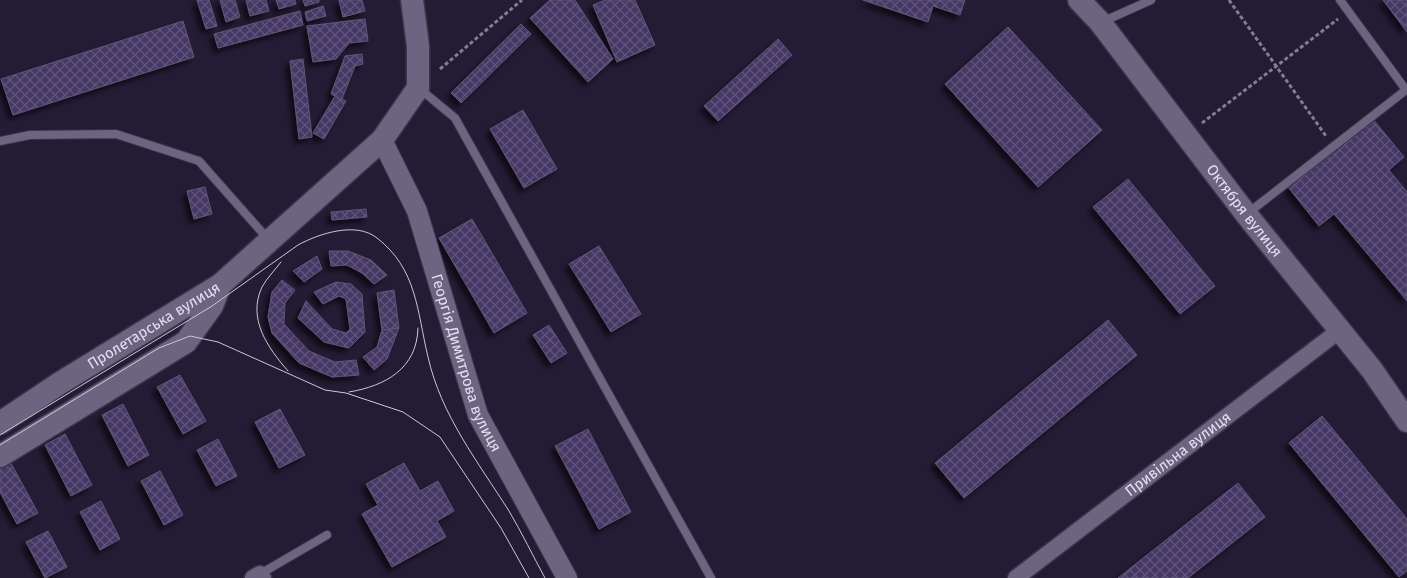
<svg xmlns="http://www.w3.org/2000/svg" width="1407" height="578" font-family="'Fira Sans',sans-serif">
	<defs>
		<pattern id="building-cross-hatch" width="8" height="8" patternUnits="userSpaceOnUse" patternTransform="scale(1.25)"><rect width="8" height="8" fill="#453765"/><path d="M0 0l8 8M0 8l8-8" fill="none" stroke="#60547b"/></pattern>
		<filter id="shadow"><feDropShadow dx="-4.5" dy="4.5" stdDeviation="2.5" flood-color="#0009"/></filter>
	</defs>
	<rect width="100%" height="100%" fill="#231c34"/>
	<path fill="url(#building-cross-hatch)" stroke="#5f5774" filter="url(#shadow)" d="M197 0H209L217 26 206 29Z
		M220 0H235L240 17 226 22Z
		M246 0H266L269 11 250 16Z
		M276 0H295L296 4 279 9Z
		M303 0H319V2L305 6Z
		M339 0H362L365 11 343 17Z
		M550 0H575L613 59 588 82 530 18Z
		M605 0H635L655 45 617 62 593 5Z
		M863 0H965L960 15 933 6 928 22Z
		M1383 0H1407V32Z
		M323 6 326 16 307 21 305 12Z
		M300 11 303 25 218 48 214 34Z
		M365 19 368 41 349 43 336 59 313 62 307 26Z
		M183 21 194 57 13 115 1 79Z
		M521 24 531 34 461 103 451 93Z
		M1008 27 1102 130 1038 187 945 84Z
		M778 39 792 55 718 121 704 106Z
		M362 54 363 64 355 66 342 99 346 101 324 139 313 133 335 96 331 94 345 56Z
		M303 59 312 137 299 139 290 61Z
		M523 110 557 169 524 188 490 129Z
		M1373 119 1404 157 1389 170 1407 192V301L1334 214 1319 226 1288 187Z
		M1128 179 1215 286 1180 314 1093 207Z
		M205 187 212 214 194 219 187 191Z
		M366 209 367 217 332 220 331 212Z
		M472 219 527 313 494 333 439 238Z
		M599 246 641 314 611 332 569 264Z
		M329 251H348L371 260 387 275 374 284 362 273 347 265 331 266Z
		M317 256 322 269 304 282 293 271Z
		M282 280 295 290 285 303 284 324 309 351 335 362 356 360 359 375 332 377 299 363 272 333 268 317 272 292Z
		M336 282 351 284 362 294 365 332 349 348 324 342 298 318 306 301 332 329 346 333 350 329 346 299 339 296 323 304 314 292Z
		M394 290 399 328 382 330 377 293Z
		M1108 320 1137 355 964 498 935 463Z
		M549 325 567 353 551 363 533 335Z
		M399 328 387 359 374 370 363 357 377 347 382 330Z
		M180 375 206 421 183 434 157 387Z
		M123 404 149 455 128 466 102 415Z
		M280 409 305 455 279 468 255 422Z
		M1322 416 1407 519V571L1399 577 1289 443Z
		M588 429 631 512 599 529 555 446Z
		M65 434 92 485 71 496 45 445Z
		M218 439 237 476 216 486 197 450Z
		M11 463 38 513 17 524 0 492V469Z
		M404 463 420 491 438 481 454 511 437 521 446 537 392 567 362 514 378 505 366 484Z
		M160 471 183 515 164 525 141 481Z
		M1238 483 1265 517 1188 578H1118Z
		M101 501 120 539 100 550 80 512Z
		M48 531 67 567 45 578 26 542Z"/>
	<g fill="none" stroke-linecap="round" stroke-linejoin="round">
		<defs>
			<path id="service" d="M1102 22 1151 0
				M420 89 455 118 711 578
				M0 141 30 135 116 134 199 161 268 239
				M1248 213 1406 90 1340 0
				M260 574 327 535"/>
			<g id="minor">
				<path d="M253 578 260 574 263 578"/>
				<path id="s1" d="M1016 578 1340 330"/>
			</g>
			<g id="tertiary">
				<path id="s2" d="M382 140 417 211 478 415 567 578"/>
			</g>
			<g id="secondary">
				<path id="s3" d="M1079 0 1100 22 1246 214 1372 370 1407 421"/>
				<path id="s4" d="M0 423 60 383 220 285 382 140 418 88V46L412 0"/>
				<path d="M0 456 186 342 212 306 220 285"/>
			</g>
		</defs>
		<use href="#service" stroke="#3c364a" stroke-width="10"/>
		<use href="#minor" stroke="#3c364a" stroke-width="19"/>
		<use href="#tertiary" stroke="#3c364a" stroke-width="22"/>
		<use href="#secondary" stroke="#3c364a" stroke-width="25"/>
		<path stroke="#837d91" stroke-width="3" stroke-dasharray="4 2.5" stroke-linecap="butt" d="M1229 0 1326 136
			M440 69 522 0
			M1202 123 1338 19"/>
		<use href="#service" stroke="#6c6481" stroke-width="8"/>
		<use href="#minor" stroke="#6c6481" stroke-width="16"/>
		<use href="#tertiary" stroke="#6c6481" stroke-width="20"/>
		<use href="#secondary" stroke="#6c6481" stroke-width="22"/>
		<path stroke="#cbc7d8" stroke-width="1" d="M281 262C275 270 267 278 262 287 247 319 268 348 288 371
			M349 392C385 386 417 369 418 328
			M0 435 212 306 298 245C318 234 356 221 377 238 417 269 417 311 428 357 441 415 478 462 509 511 522 533 533 556 545 578
			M0 445 159 348 190 336 218 342 325 390 346 393 403 412 440 437 501 528 529 578"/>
	</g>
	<g text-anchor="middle" stroke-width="4" stroke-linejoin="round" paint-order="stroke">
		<g font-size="15" fill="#e3dfef" stroke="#1a132a">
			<text dy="5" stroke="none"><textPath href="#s3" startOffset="268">Октября вулиця</textPath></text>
			<text dy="5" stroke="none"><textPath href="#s4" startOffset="182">Пролетарська вулиця</textPath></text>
			<text dy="5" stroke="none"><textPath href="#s2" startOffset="239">Георгія Димитрова вулиця</textPath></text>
			<text dy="5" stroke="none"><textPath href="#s1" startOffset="204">Привільна вулиця</textPath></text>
		</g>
	</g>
</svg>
